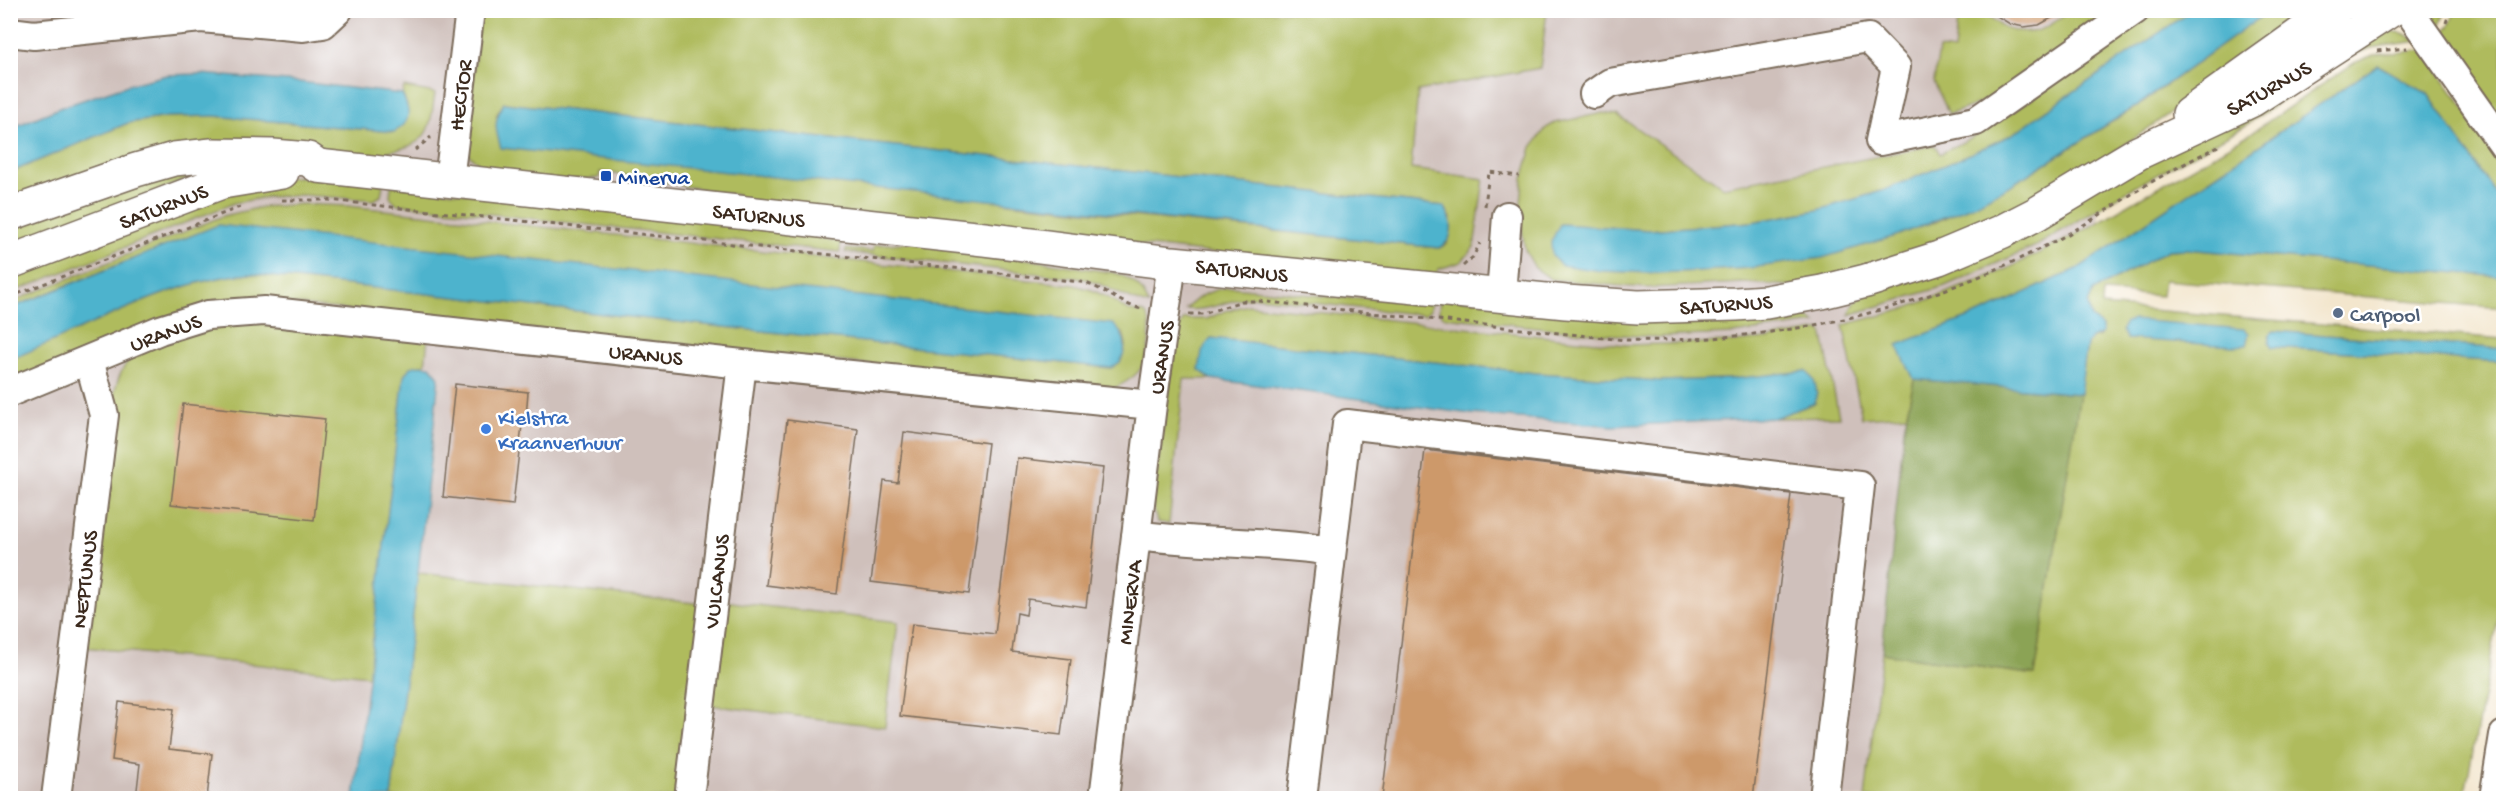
<svg xmlns="http://www.w3.org/2000/svg" width="2514" height="809" font-family="'Gochi Hand',sans-serif">
	<rect width="100%" height="100%" fill="#fff"/>
	<filter id="ink" filterUnits="userSpaceOnUse"><feTurbulence type="fractalNoise" baseFrequency=".0167" numOctaves="2"/><feDisplacementMap in="SourceGraphic" scale="12" xChannelSelector="R" yChannelSelector="G"/><feConvolveMatrix kernelMatrix="1 2 1 2 8 2 1 2 1" color-interpolation-filters="sRGB"/></filter>
	<filter id="wash" filterUnits="userSpaceOnUse"><feTurbulence type="fractalNoise" baseFrequency=".008" numOctaves="4" result="noise"/><feDisplacementMap in="SourceGraphic" scale="24" xChannelSelector="R" yChannelSelector="G"/><feGaussianBlur stdDeviation="1.35" result="paint"/><feColorMatrix in="noise" values="0 0 0 0 0 0 0 0 0 0 0 0 0 0 0 0 0 1.4 0 .05"/><feComposite in="paint" operator="in"/></filter>
	<g filter="url(#wash)">
		<rect width="100%" height="100%" fill="#f3e6cd"/>
		<path fill="#cfc0bb" d="M10 11H2221L2135 70 2079 296 2080 394 2035 675 1882 653 1865 798H11Z"/>
		<path fill="#afbb5d" stroke="#75723e" stroke-width="1.5" fill-rule="evenodd" d="M480 11H1547L1540 68 1418 91 1411 169 1484 179 1474 247 1461 262 1439 269 1434 277 738 201V195C692 189 647 177 600 172L599 178 553 181 487 170 469 155 466 145ZM504 103 1444 206 1451 218 1447 244 1439 248 1016 204 496 116Z
			M1958 11H1984C2010 40 2041 39 2067 11H2118C2069 45 2006 99 1949 114L1934 82 1939 49 1954 51Z
			M2158 11H2191L2011 135 1950 163 1882 191 1818 210 1752 222 1649 230 1561 224 1601 271 1654 273 1750 268 1936 222 2016 182 2136 107 2269 11H2316L2100 162 1957 239 1797 286 1743 283 1647 288 1609 285 1551 279 1535 268 1525 250 1520 215 1523 179 1532 147 1546 128 1555 123 1603 113 1617 115 1723 187 1935 145 1940 154 1988 129Z
			M2431 11H2446L2439 26 2433 32Z
			M2455 11H2503V133L2437 38 2449 26Z
			M2388 31 2403 33 2418 41 2371 48 2349 56 2243 127 2122 194 2038 245 1945 286 1849 315 1855 302 1865 295Z
			M2423 50 2503 162V204L2428 94 2378 65 2077 269 1986 311 1898 345 1914 379 1907 415 1862 418 1843 325 1902 310 2005 270 2083 231 2248 135 2354 63 2373 55Z
			M404 87 435 93C430 129 430 145 389 151L385 162 247 147 11 203V172L128 123 167 117 214 116 394 132 407 105 402 94Z
			M230 161 11 251V225L61 205Z
			M289 177H311L383 184 381 196 374 200 302 195 268 197 234 203 11 293V273L196 198Z
			M391 185 758 225 841 242 840 252 397 204 390 197Z
			M303 204 348 206 1074 285 1092 290 1109 298 1129 311 1145 313 1148 317C1151 324 1149 333 1149 341 1147 369 1135 379 1110 390L273 302 11 381V359C82 331 175 277 251 274L630 317 1111 368 1120 362 1126 344 1123 333 137 257 11 308V302L223 216 262 207Z
			M917 242 1115 273C1132 278 1143 288 1149 305 1125 300 1109 285 1085 279L845 252 846 249 873 251 874 245Z
			M2186 249 2503 277V308L2164 280 2162 296 2103 292 2102 306 2503 339V349L2274 331 2273 347 2503 362V594L2464 798H1865L1882 653 2035 675 2087 344 2091 338 2100 336 2102 327 2091 318 2088 304 2093 291 2168 250Z
			M1232 287 1342 298H1431L1430 309 1425 315 1256 297C1229 298 1211 312 1186 309 1199 295 1213 289 1232 287Z
			M1440 299 1795 310 1816 323 1733 334 1656 337 1602 334 1444 317 1439 311Z
			M1248 305 1625 345 1734 342 1767 339 1822 330 1839 417 1774 418 1815 403 1730 379 1661 381 1536 373 1211 338 1199 369 1211 379H1184L1169 524 1157 522 1152 504 1177 330 1184 319H1207L1225 311Z
			M268 321 428 338 425 365H420L404 376 369 676 83 647 113 398C116 385 120 370 129 360 163 324 222 326 268 321Z
			M418 573 703 604 677 798H391Z
			M723 601 898 622 885 727 709 705Z"/>
		<path fill="#8ba354" stroke="#636639" stroke-width="1.5" d="M1914 379 2080 394 2035 675 1882 653 1904 429Z"/>
		<path fill="#4eb3cd" stroke="#446e76" stroke-width="1.5" d="M2191 11H2269L2135 107 2016 182 1974 205 1896 236 1822 258 1750 268 1701 271 1654 273 1601 271 1561 265 1552 255 1551 242 1560 224 1649 230 1752 222 1818 210 1882 191 1950 163 2011 135Z
			M2378 65 2428 94 2503 204V277L2186 249 2168 250 2093 291 2088 304 2091 318 2102 327V333L2091 338 2087 344 2080 394 1914 379 1897 345 1986 311 2077 269Z
			M201 74 299 82 402 94C410 110 413 122 394 132L214 116 167 117 128 123 11 172V128L62 107 131 84 167 75Z
			M504 103 1444 206C1453 220 1456 240 1439 248L501 148C495 129 493 121 504 103Z
			M218 225 1113 324C1126 336 1128 347 1120 362L1111 368 630 317 251 274C175 277 82 331 11 359V308Z
			M2133 320 2244 329 2249 333 2246 345 2234 346 2127 339 2122 331 2124 324Z
			M2274 331 2503 349V362L2272 347 2269 342V335Z
			M1211 338 1536 373 1661 381 1730 379 1806 371C1816 380 1819 390 1815 403L1774 418 1613 426 1471 414 1211 379 1199 370 1202 351Z
			M420 365 430 366 439 377 418 573 391 798H354L404 376 410 367Z"/>
		<g id="blocks">
			<path fill="#cd996b" d="M1987 10H2066L2039 25 2024 27 2010 24Z
				M455 384 528 392 526 417 523 416 513 505 443 497Z
				M183 404 325 419 314 520 171 504Z
				M787 420 858 429 837 594 766 585Z
				M904 432 988 443 969 594 871 582 884 481 898 483Z
				M1425 450 1791 494 1753 798H1382Z
				M1017 458 1103 468 1086 607 1028 599 1026 615 1017 613 1012 652 1071 659 1061 735 900 716 912 624 995 634Z
				M119 702 174 709 169 749 212 754 207 798H136L140 764 112 760Z"/>
		</g>
	</g>
	<g filter="url(#ink)">
		<use href="#blocks" fill-opacity="0" stroke="#7b6c5b" stroke-width="1.5"/>
		<g fill="none" stroke-linecap="round" stroke-linejoin="round">
			<defs>
				<path id="minor" d="M2408 10 2504 146
					M10 32 34 35 201 18 303 27 323 24 338 10
					M1594 94 1610 83 1868 38 1896 67 1880 141 1976 121 2135 10
					M449 180 470 10
					M1501 295 1507 216
					M10 392 160 330 208 315 264 311 742 364 1152 405 1172 263
					M1136 535C1201 544 1267 541 1331 551
					M56 798 104 415 89 360
					M689 798 742 364
					M1104 798 1152 405
					M1302 798 1347 424 1860 486 1824 798
					M2494 798 2504 735"/>
				<path id="major" d="M2189 114 2334 10
					M10 214 136 170 174 159 212 155 273 156 308 159 318 166 984 239 1172 263 1566 302 1638 307 1736 304 1766 302 1822 292 1866 281 1939 258 2001 232 2036 214 2138 153 2252 100 2391 10
					M10 262 222 182 282 172"/>
			</defs>
			<use href="#minor" stroke="#7b6c5b" stroke-width="32"/>
			<use href="#major" stroke="#7b6c5b" stroke-width="36"/>
			<path stroke="#7b6c5b" stroke-width="3" stroke-dasharray="4.5 4.5" stroke-linecap="butt" d="M2446 23 2450 10
				M2377 51 2407 48
				M415 150 431 137
				M282 200H328L1081 282C1104 287 1120 305 1143 309
				M1485 206 1489 172 1519 176
				M1463 266 1473 257 1480 243
				M10 297 240 207
				M1189 314H1203L1242 301H1259L1625 340C1779 343 1921 312 2057 240 2088 224 2117 203 2146 185 2170 171 2194 159 2218 146"/>
			<use href="#minor" stroke="#fff" stroke-width="28"/>
			<use href="#major" stroke="#fff" stroke-width="33"/>
		</g>
	</g>
	<rect fill="#1a4fb4" stroke="#fff" stroke-width="2" x="600" y="170" width="12" height="12" rx="3"/>
	<circle fill="#5c6f8a" stroke="#fff" stroke-width="2" cx="2338" cy="313" r="6"/>
	<circle fill="#3f7fe0" stroke="#fff" stroke-width="2" cx="486" cy="429" r="6"/>
	<g text-anchor="middle" stroke-width="5" stroke-linejoin="round" paint-order="stroke">
		<g font-size="22" fill="#3b2a1e" stroke="#fff">
			<text transform="translate(2268 87) rotate(-29)" y="8">SATURNUS</text>
			<text transform="translate(459 95) rotate(-83)" y="8">HECTOR</text>
			<text transform="translate(163 205) rotate(-21)" y="8">SATURNUS</text>
			<text transform="translate(759 214) rotate(6)" y="8">SATURNUS</text>
			<text transform="translate(1242 269) rotate(6)" y="8">SATURNUS</text>
			<text transform="translate(1726 303) rotate(-4)" y="8">SATURNUS</text>
			<text transform="translate(165 331) rotate(-20)" y="8">URANUS</text>
			<text transform="translate(646 353) rotate(6)" y="8">URANUS</text>
			<text transform="translate(1160 357) rotate(-81)" y="8">URANUS</text>
			<text transform="translate(83 579) rotate(-83)" y="8">NEPTUNUS</text>
			<text transform="translate(715 581) rotate(-83)" y="8">VULCANUS</text>
			<text transform="translate(1128 602) rotate(-83)" y="8">MINERVA</text>
		</g>
		<g font-size="22" fill="#164399" stroke="#fff" text-anchor="start">
			<text x="618" y="184">Minerva</text>
		</g>
		<g font-size="22" fill="#4e5e75" stroke="#fff" text-anchor="start">
			<text x="2350" y="321">Carpool</text>
		</g>
		<g font-size="22" fill="#366cbe" stroke="#fff" text-anchor="start">
			<text x="498" y="424">Kielstra<tspan x="498" dy="25">Kraanverhuur</tspan></text>
		</g>
	</g>
	<rect width="2514" height="809" fill="none" stroke="#fff" stroke-width="36"/>
</svg>
